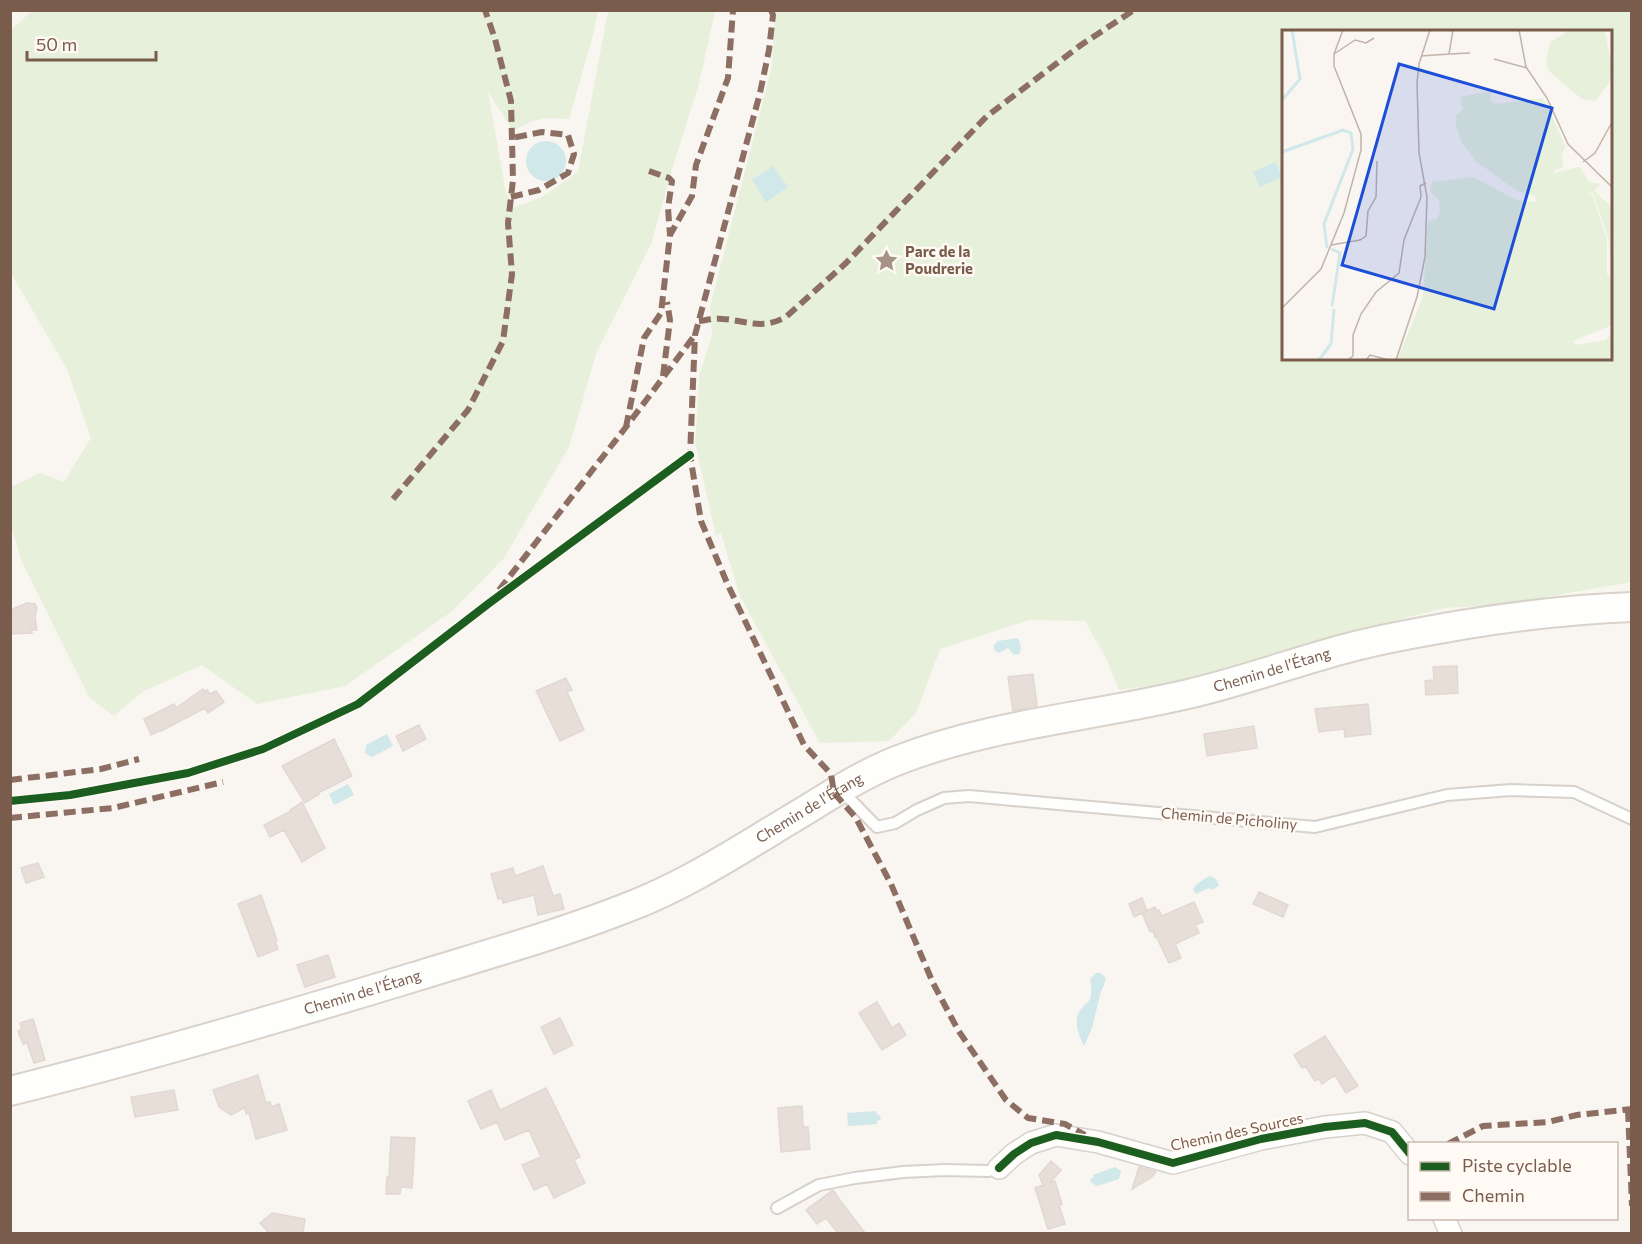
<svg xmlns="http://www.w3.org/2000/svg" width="1642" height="1244" font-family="Commissioner,sans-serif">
	<rect width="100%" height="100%" fill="#f9f5f0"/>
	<path fill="#e7f0db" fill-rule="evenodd" d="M33 10 598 11 593 35 569 119C545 117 533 118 513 131L488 92 506 193 515 207 542 197 578 172 608 11H715L699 84 673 166 651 244 597 351 569 447 504 558 451 612 345 686 257 704 202 665 142 692 114 716 89 697 22 562 11 526V487L40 473 64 482 91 438 67 369 12 275 10 250 11 30Z
		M775 11H1631V582L1507 604 1445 608 1357 630 1259 664 1165 684 1119 690 1107 660 1085 621 1029 620 940 649 916 713 889 741 820 743 740 596 721 533 716 536 695 443 700 373 712 335 710 307 772 66ZM1284 32H1610V358H1284Z"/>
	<path fill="#d0e8ea" d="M526 161a20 20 0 1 1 40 0a20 20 0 1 1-40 0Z
		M1275 162 1282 177 1260 187 1253 172Z
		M773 166 788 187 766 202 752 180Z
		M1017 638C1021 642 1022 650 1019 654L1014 655 1008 648 999 653 994 650V645L998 641Z
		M387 734 393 746 372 757 365 753 366 745Z
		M348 784 354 795 334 805 329 794Z
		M1210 876 1216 879 1219 886 1211 890 1209 888 1196 894 1193 889C1195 885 1206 877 1210 876Z
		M1096 973H1101L1106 978 1104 985 1101 991 1092 1028 1084 1046C1079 1035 1072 1020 1081 1009 1084 1005 1088 1003 1090 999 1092 993 1091 985 1090 979Z
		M876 1111V1113L881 1117 880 1120 877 1121V1124L848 1126 847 1113Z
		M1115 1167 1121 1171 1119 1179 1097 1186 1090 1182 1091 1179 1094 1177 1093 1175Z"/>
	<path fill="#e6ded7" stroke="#e2d8d2" stroke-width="1.5" d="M27 603 35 604 37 608 35 617 37 630H31L32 633 10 634V610Z
		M1457 666 1458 693 1426 695 1425 681 1434 680 1433 667Z
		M1033 674 1037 706 1013 711 1008 677Z
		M566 678 572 690 567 692 584 730 560 741 536 691Z
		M203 689 205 692 207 690 210 694 216 691 224 702 208 713 205 708 161 731V730L151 735 144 719 174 704 176 708Z
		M1368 704 1371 734 1345 737 1344 729 1319 732 1315 709Z
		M419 725 426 739 403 751 396 736Z
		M1254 726 1257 748 1207 756 1204 734Z
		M334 739 352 776 318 793 319 794 305 803 282 766Z
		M302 802 325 848 302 862 284 830 270 837 264 825 291 811 290 810Z
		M38 863 44 877 26 883 21 868Z
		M543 866 553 896 560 894 564 909 538 915 534 895 503 903 502 898 498 899 491 874 513 868 515 876Z
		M1259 892 1288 905 1283 917 1253 904Z
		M261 895 277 940 275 941 278 949 258 957 238 904Z
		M1142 898 1147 911 1134 917 1129 904Z
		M1194 902 1203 922 1195 925 1199 933 1175 944 1181 958 1169 963 1156 936 1155 937 1153 931 1150 932 1142 913 1155 907 1157 911 1159 910 1162 916Z
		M328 955 335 977 305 987 297 965Z
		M877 1002 892 1028 899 1023 906 1035 882 1050 859 1013Z
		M560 1018 573 1045 554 1054 541 1027Z
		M33 1019 45 1060 34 1063 27 1043 23 1044 18 1031 22 1029 20 1023Z
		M1325 1036 1358 1086 1346 1093 1335 1075 1322 1084 1319 1079 1315 1081 1306 1067 1302 1068 1294 1055Z
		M258 1075 266 1103 270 1102 271 1107 279 1104 287 1130 256 1139 249 1113 246 1114 245 1107 231 1115 219 1107 213 1090Z
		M546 1088 580 1157 574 1160 585 1183 554 1198 547 1184 534 1190 522 1165 541 1157 529 1130 505 1140 497 1122 481 1129 468 1101 491 1090 500 1110Z
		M174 1090 178 1110 135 1117 131 1097Z
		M802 1106 803 1127H808L810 1149 781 1152 778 1108Z
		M391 1137 415 1138 412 1188 401 1187 400 1194H386L387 1177H389Z
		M1051 1161 1061 1170 1050 1183 1055 1181 1062 1204 1059 1205 1065 1224 1048 1229 1035 1188 1043 1185 1039 1175Z
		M1139 1167 1156 1172 1152 1177 1132 1189Z
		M833 1190 842 1203 865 1233H838L826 1218 817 1224 806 1210Z
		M272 1213 305 1219 303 1233H269L260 1223Z"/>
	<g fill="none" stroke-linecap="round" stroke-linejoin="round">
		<defs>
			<path id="service" d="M842 791 877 827 895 823 917 810 944 798 969 796 1315 827 1447 795 1511 790 1574 792 1632 819
				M777 1208 819 1185 855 1178 903 1172 945 1170 988 1171 999 1168"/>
			<path id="minor" d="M999 1168 1014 1154 1031 1143 1056 1135 1098 1142 1173 1163 1261 1139 1325 1127 1365 1123 1392 1132 1410 1154
				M1444 1218 1451 1234"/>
			<g id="secondary">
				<path id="s1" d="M10 1091C146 1057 280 1018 414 977 485 955 557 935 626 908 690 884 747 845 806 810 835 792 864 774 896 761 989 724 1091 717 1188 694 1240 682 1292 663 1344 649 1383 638 1422 632 1461 625 1517 616 1575 609 1632 607"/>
			</g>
		</defs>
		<use href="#service" stroke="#d7d1cb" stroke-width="14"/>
		<use href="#minor" stroke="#d7d1cb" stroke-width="24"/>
		<use href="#secondary" stroke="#d9d2cb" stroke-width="32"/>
		<use href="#service" stroke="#fefefd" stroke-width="10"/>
		<use href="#minor" stroke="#fefefd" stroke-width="21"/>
		<use href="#secondary" stroke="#fefefd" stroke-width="28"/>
		<path stroke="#8d6e63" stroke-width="6" stroke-dasharray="12 6" stroke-linecap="butt" d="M771 10 773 15 769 50 760 93 695 335 690 455 701 521 727 583 804 745 831 774 834 793 856 818 891 884 933 983 958 1030 1006 1100 1028 1118 1065 1124 1085 1135
			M649 171 669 178 672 181 668 208 670 235
			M511 197 539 190 568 173 574 154 568 135 542 132 512 138
			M699 321C707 320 716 318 723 319 749 321 761 330 786 317L846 263 987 116 1081 45 1134 10
			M663 376 670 320 667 302
			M626 427 644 338 661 313 670 235 692 196 696 165 728 78 733 10
			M393 499 468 410 503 341 512 274 508 223 513 180 511 101 495 39 485 10
			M499 590 626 427 695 335
			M10 780 101 769 139 759
			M10 818 113 808 223 782
			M1628 1110 1632 1206
			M1448 1144 1483 1126 1548 1122 1577 1115 1632 1109"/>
		<defs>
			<path id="cycleway" d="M10 801 70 795 188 773 263 749 358 704 488 604 690 455
				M999 1168 1014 1154 1031 1143 1056 1135 1098 1142 1173 1163 1261 1139 1325 1127 1365 1123 1392 1132 1410 1154"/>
		</defs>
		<use href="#cycleway" stroke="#fffaf3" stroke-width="11"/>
		<use href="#cycleway" stroke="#1b5e20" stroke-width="8"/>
	</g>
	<defs>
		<symbol id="sight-bare" viewBox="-9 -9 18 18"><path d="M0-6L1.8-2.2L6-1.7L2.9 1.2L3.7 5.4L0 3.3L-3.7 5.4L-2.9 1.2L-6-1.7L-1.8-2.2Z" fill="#a69286" stroke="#fffaf3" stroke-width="2.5" paint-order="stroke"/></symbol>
	</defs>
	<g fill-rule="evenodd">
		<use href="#sight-bare" x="870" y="244" width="33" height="33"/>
	</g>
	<g text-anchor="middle" stroke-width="5" stroke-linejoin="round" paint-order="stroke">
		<g font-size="15" font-weight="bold" fill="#7a5c4d" stroke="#fffaf3" text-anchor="start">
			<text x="905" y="257">Parc de la<tspan x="905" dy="17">Poudrerie</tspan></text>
		</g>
		<g font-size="15" fill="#7a5c4d" stroke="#fffaf3">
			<text dy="5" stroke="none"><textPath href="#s1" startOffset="1338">Chemin de l’Étang</textPath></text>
			<text dy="5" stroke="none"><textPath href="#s1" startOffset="852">Chemin de l’Étang</textPath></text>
			<text transform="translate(1229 819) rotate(5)" y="5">Chemin de Picholiny</text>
			<text dy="5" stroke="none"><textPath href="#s1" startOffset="366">Chemin de l’Étang</textPath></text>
			<text transform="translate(1237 1132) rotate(-12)" y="5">Chemin des Sources</text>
		</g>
	</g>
	<g transform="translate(1282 30)">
		<rect width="330" height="330" fill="#f9f5f0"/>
		<path d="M287 0H322L324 6 330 39 327 53 313 71 300 69 269 43 264 34 268 13ZM209 61 208 69 213 74 261 68 284 117 280 123 281 137 273 140 271 143 298 137 307 152 320 154 312 160 330 178 328 240 327 210 311 163H306L311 166 325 210V244L330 247V295L291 311 294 315 323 310 330 303V330H115L141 267 146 191 155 189 158 182 157 170 148 161 150 152 191 147 234 170 254 172 253 166 235 161 195 132 179 112 174 96V85L181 79 178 67Z" fill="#e7f0db"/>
		<path fill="none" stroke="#d0e8ea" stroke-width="3" d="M0 70 18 49 10 0M0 122 61 100 69 103 71 119 42 194 45 218M49 219 58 223 50 276M37 330 49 314 52 279"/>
		<path fill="none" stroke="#c2b3aa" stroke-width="1.5" d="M237 0 244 37 265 68 286 114 330 157M52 24 73 10 84 13 92 8M167 24 188 23M139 26 167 24 171 0M212 29 245 38M301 132 313 123 329 94M49 215 78 210 84 206 86 181 94 167 95 131M0 278 39 239 62 183 79 120V104L52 36V24L61 0M66 330 71 326V305L79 284 94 262 117 243 122 210 139 167 138 156 144 153M84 330 88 325 107 330M114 330 135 267 143 227 145 167 137 123 135 53 137 34 148 0"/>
		<path fill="#1d4ed8" fill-opacity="0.15" stroke="#1d4ed8" stroke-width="3" d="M117 34 270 78 212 279 60 235Z"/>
		<rect width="330" height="330" fill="none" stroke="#7a5c4d" stroke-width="3"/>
	</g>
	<rect width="1642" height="1244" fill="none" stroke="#7a5c4d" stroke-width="24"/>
	<rect x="1408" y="1142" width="210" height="78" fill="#fffaf3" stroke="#cabbb1" stroke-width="1.5"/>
	<rect x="1420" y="1162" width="30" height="9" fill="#1b5e20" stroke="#cabbb1" stroke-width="1.5"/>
	<text x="1462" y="1172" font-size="18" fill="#7a5c4d">Piste cyclable</text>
	<rect x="1420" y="1192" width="30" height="9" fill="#8d6e63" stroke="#cabbb1" stroke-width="1.5"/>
	<text x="1462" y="1202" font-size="18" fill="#7a5c4d">Chemin</text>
	<path d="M27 51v9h129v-9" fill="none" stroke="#7a5c4d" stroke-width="3"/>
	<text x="36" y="51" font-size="18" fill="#7a5c4d" stroke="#fffaf3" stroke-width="4.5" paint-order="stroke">50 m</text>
</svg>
